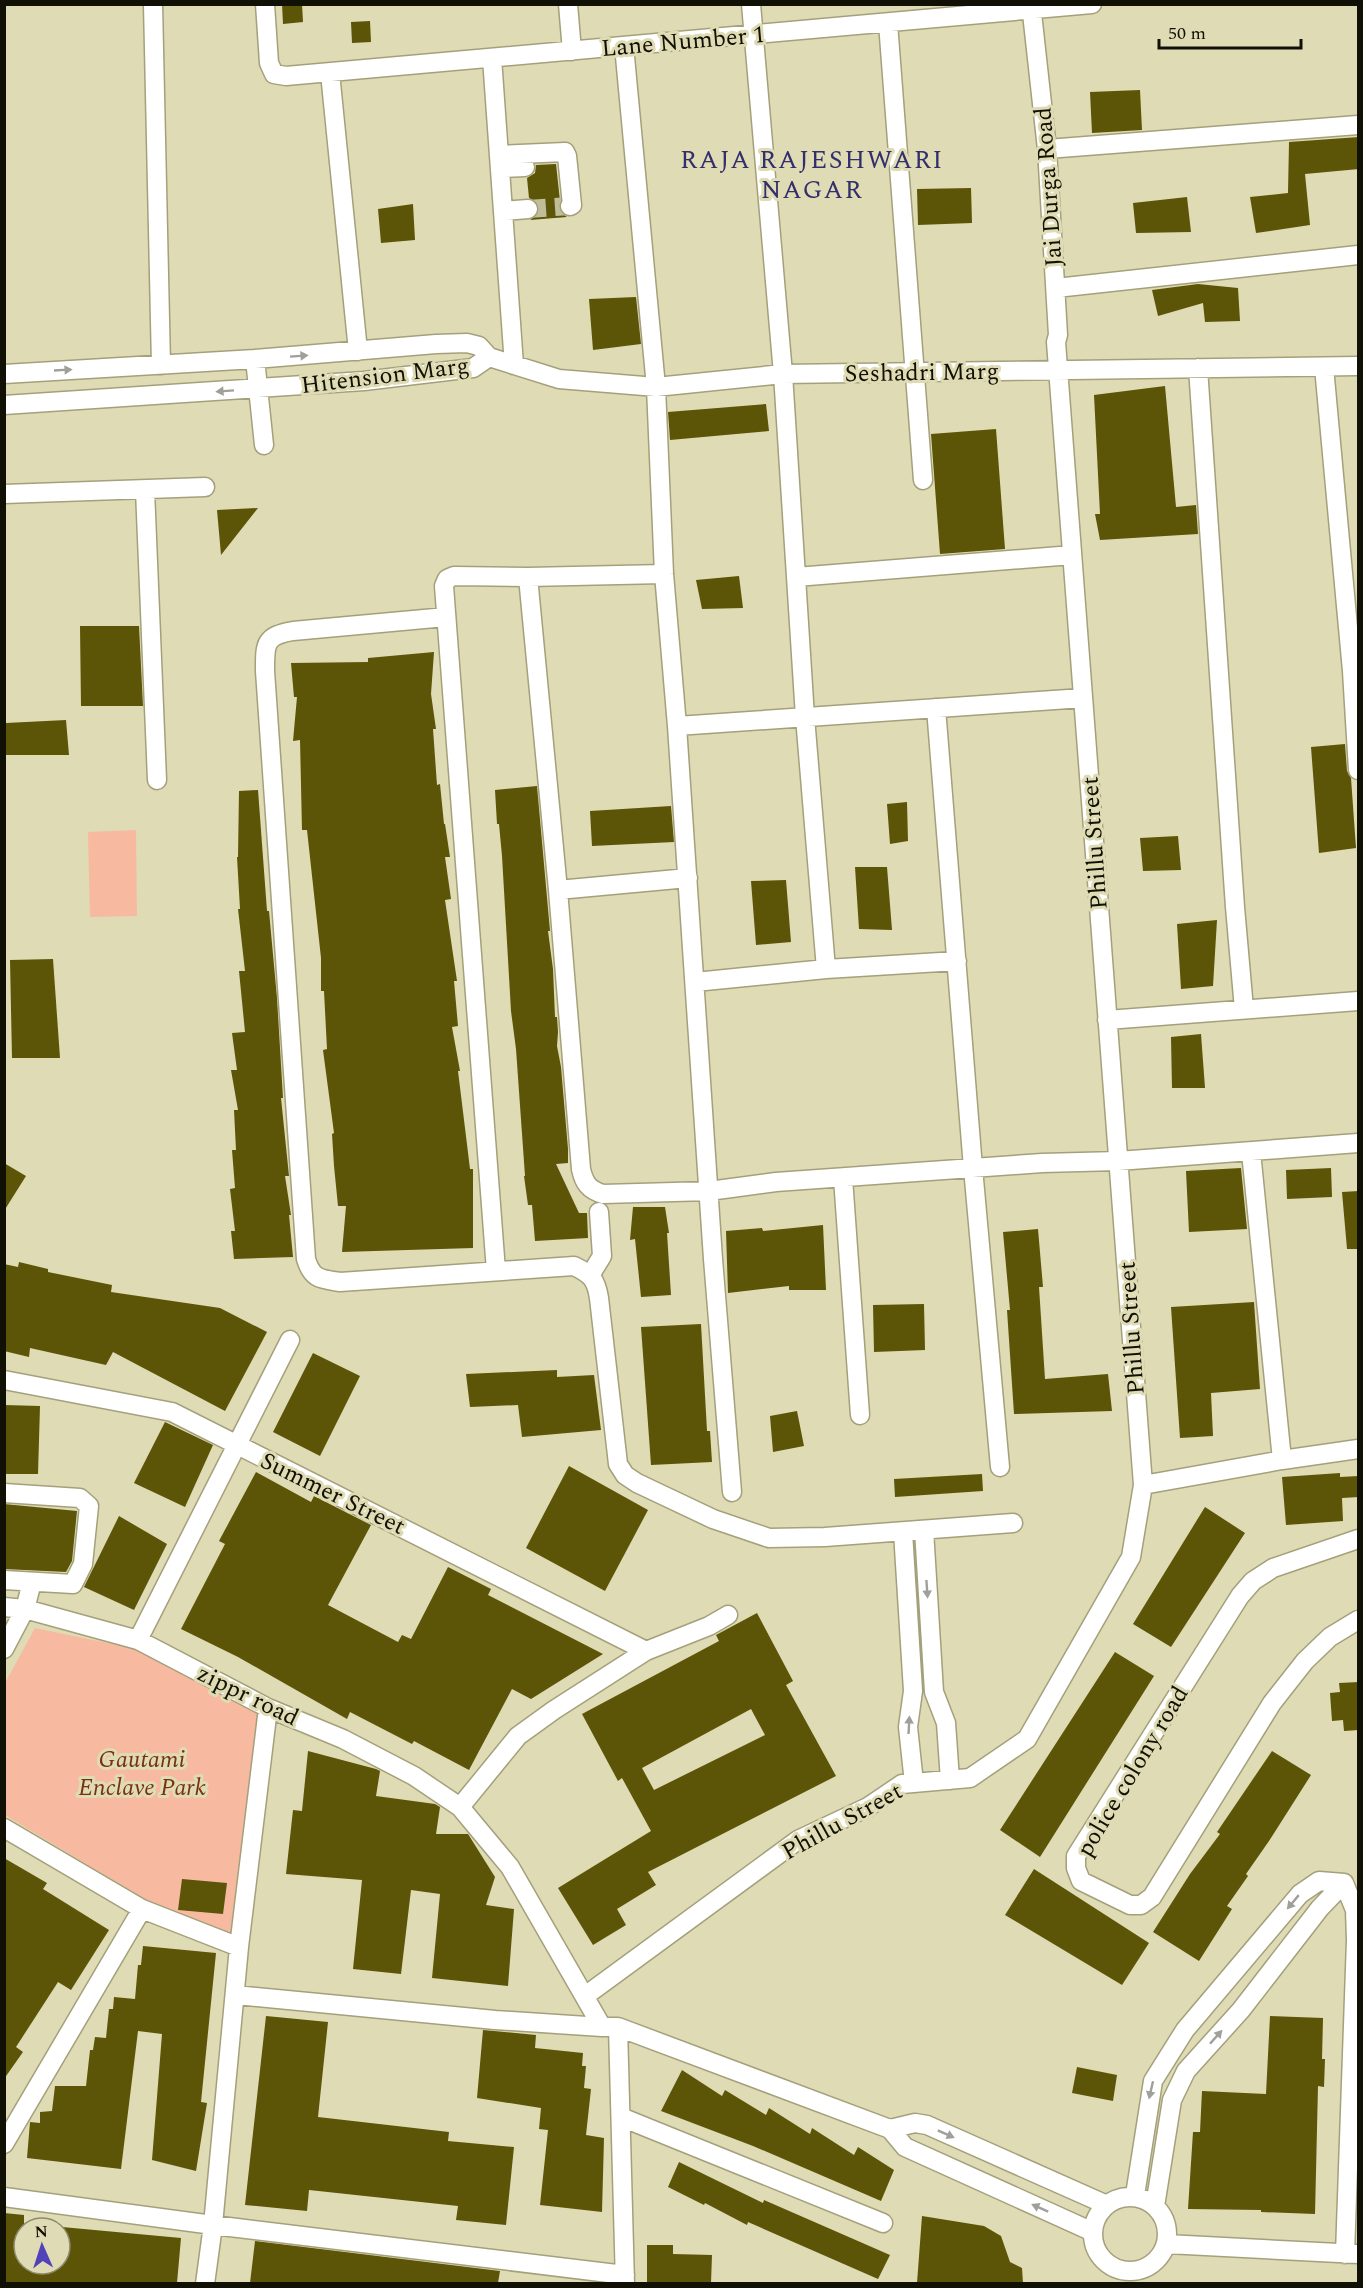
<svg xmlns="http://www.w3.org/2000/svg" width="1363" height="2288" font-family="Spectral,serif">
	<rect width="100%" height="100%" fill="#dfdbb4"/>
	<path fill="#f7baa1" d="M136 830 137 916 90 917 88 832Z
		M35 1628 132 1648 259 1711 230 1935 149 1902 5 1815V1683Z"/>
	<path fill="#5c5407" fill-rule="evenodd" d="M282 4H302L303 22 283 24Z
		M370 21 371 42 352 43 351 22Z
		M1140 90 1142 130 1092 133 1090 92Z
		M1359 137V169L1305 174 1310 225 1256 233 1250 197 1288 193 1289 142Z
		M556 164 560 201 559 206 560 212 567 217 530 220 538 214 539 209 537 202 529 198 527 178 535 173 536 165Z
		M971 188 972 223 918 225 917 189Z
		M1187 197 1191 232 1136 233 1133 203Z
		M413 204 415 240 381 243 378 209Z
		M1198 284 1238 288 1240 321 1205 322 1203 303 1158 316 1152 290Z
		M636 297 641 344 593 350 589 299Z
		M1165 386 1176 507 1196 505 1198 534 1100 540 1095 514H1100L1094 395Z
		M766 404 769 431 670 440 668 412Z
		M996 429 1005 549 940 554 931 434Z
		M258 508 221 555 217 510Z
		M739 576 743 608 702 609 696 580Z
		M80 626H139L143 706H81Z
		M434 652 431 694 436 729H433L437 785 440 784 444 824H445L450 857H445L451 899 445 900 457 981H454L458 1026 452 1027 460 1071H458L470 1169H473V1248L342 1252 346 1206H338L334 1166 332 1134 334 1133 323 1050 327 1049 324 991H321V958L307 830H302L300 740 293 741 297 697H294L291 663 368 662V658Z
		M66 720 69 755H4L6 723Z
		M1345 744 1347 771 1351 778 1356 848 1319 853 1311 747Z
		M537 786 550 931H548L553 969 555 1017H557L558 1032 557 1046 561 1067 568 1149V1163L556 1164 579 1213H587L588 1238 535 1241 532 1205H528L524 1176H525L516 1049 511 1011 502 856 499 824H497L495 790Z
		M258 790 267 911H269L277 998 283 1098H281L289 1176H285L291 1215H289L293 1257 234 1259 231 1231H235L230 1189 235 1188 232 1150H236L234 1110H238L231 1070H237L232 1033 245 1032 239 971H245L238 909H240L237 857H238L239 791Z
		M907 802 908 841 890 844 887 804Z
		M671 806 674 842 592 846 590 811Z
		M1178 836 1181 870 1143 871 1140 838Z
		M855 867H887L892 930 859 929Z
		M786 880 791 942 756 945 751 881Z
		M1217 920 1213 986 1181 989 1177 924Z
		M53 959 60 1058H12L10 960Z
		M1201 1034 1205 1088H1172L1171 1037Z
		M4 1163 26 1176 4 1211Z
		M1241 1168 1247 1229 1189 1232 1186 1171Z
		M1331 1168 1332 1197 1287 1199 1286 1170Z
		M1359 1191V1249H1347L1342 1192Z
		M633 1207H665L669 1233H667L671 1295 641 1297 635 1239 630 1240Z
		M823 1225 826 1290H789V1286L728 1293 726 1231 762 1228 763 1231Z
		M1038 1229 1043 1287H1039L1045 1379 1108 1374 1112 1411 1014 1414 1007 1310H1010L1003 1232Z
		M19 1262 48 1269V1272L112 1285 111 1292 220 1308 267 1332 225 1411 113 1352 106 1365 30 1348 29 1357 4 1351V1264L18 1267Z
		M1254 1302 1260 1389 1211 1393 1213 1436 1180 1438 1171 1307Z
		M924 1304 925 1350 874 1352 873 1305Z
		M701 1324 707 1431H710L712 1462 651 1465 641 1327Z
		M313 1353 360 1376 320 1456 273 1432Z
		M557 1370V1377L594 1375 601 1430 522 1437 518 1405 470 1407 466 1374Z
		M4 1405 40 1406 38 1474H4Z
		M797 1411 804 1446 773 1452 770 1416Z
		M165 1422 213 1445 185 1507 134 1483Z
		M569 1466 648 1510 605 1591 526 1548Z
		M256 1472 311 1502 314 1496 371 1525 328 1605 398 1642 402 1635 411 1639 448 1567 491 1589 488 1595 603 1654 531 1699 512 1689 469 1770 414 1741 412 1744 350 1712 347 1719 238 1657 181 1629 225 1544 219 1541Z
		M1340 1473V1477L1359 1476V1497L1342 1498 1343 1521 1286 1525 1282 1477Z
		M982 1474 983 1491 895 1497 894 1479Z
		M4 1504 77 1511 72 1561 66 1572 4 1569Z
		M1205 1507 1245 1533 1171 1647 1133 1624Z
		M119 1516 167 1544 134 1610 84 1587Z
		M757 1613 793 1681 786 1685 836 1776 648 1872 656 1885 617 1909 626 1925 593 1945 558 1888 651 1831 622 1778 618 1781 582 1714 719 1641 716 1635ZM751 1709 765 1735 654 1790 642 1768Z
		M1115 1652 1154 1676 1040 1857 1000 1830Z
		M1359 1682V1730L1344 1731 1343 1720 1332 1721 1330 1693 1340 1692 1339 1683Z
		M308 1751 376 1769 380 1771 376 1796 435 1804 440 1807 436 1834H468L495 1877 486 1905 514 1909 508 1986 432 1978 440 1894 411 1890 401 1974 353 1969 362 1880 286 1874 293 1810 302 1811Z
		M1272 1751 1311 1775 1269 1841 1246 1874 1248 1876 1227 1906 1232 1909 1199 1961 1153 1932 1190 1874 1220 1834 1217 1832Z
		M4 1858 47 1883 43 1889 109 1930 71 1990 58 1982 16 2047 23 2052 4 2079Z
		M1034 1869 1149 1943 1122 1985 1005 1915Z
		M182 1879 227 1883 223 1914 178 1910Z
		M143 1946 216 1953 201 2102 207 2103 196 2171 152 2160 162 2034 138 2031 121 2169 27 2158 30 2122 40 2123V2112L52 2111 55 2086H86L90 2050H93L95 2037 106 2038 109 2009H113L114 1997 135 1999 138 1965H141Z
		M266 2016 328 2022 318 2117 449 2132 448 2141 514 2147 506 2225 456 2220 458 2206 309 2190 307 2211 245 2205Z
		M1270 2016 1323 2018 1322 2059H1325L1324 2087 1318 2086 1315 2214 1261 2212V2210L1188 2209 1193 2132H1200L1202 2091 1266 2094Z
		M483 2030 536 2035 535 2048 583 2053 582 2066H586L584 2088 591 2089 586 2135 604 2138 602 2212 540 2205 548 2130 539 2129 541 2108 477 2098Z
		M1077 2067 1117 2075 1113 2101 1072 2093Z
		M682 2070 722 2096 725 2090 766 2115 769 2108 810 2134 812 2128 854 2155 858 2147 894 2170 881 2201 753 2146 661 2111Z
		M679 2162 763 2203 764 2200 890 2255 878 2279 748 2222 747 2225 705 2203 704 2205 668 2187Z
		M4 2213 24 2215V2264H60L62 2227 181 2238 177 2283H4Z
		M922 2216 984 2226 1001 2236 1010 2262 1022 2268 1023 2283H917Z
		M255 2241 500 2271 498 2283H250Z
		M647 2245H673V2254L712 2255 711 2283H647Z"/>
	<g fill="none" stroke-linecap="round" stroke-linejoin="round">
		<path stroke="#c0bd9a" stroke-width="18" stroke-dasharray="18 9" stroke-linecap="butt" d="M528 209 570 206"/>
		<defs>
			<path id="minor" d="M153 4 161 365
				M265 4 269 63 274 74 286 76 1092 4
				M568 4 572 51
				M751 4 783 374 805 717 826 969 957 961
				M888 23 923 480
				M624 46 656 387 664 574 677 726 713 1259 732 1492
				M492 58 514 365
				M330 73 358 351
				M1047 149 1358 125
				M499 155 565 152 567 156 572 205 570 206
				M500 168 525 167
				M503 211 528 209
				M1056 288 1358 255
				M489 357 559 379 656 387 783 374 1358 366
				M255 359 264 445
				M1324 367 1352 671 1358 770
				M1198 368 1235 907 1244 1009
				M4 374 255 359 436 344 467 343 479 346 489 357
				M4 405 364 381 473 368 489 357
				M145 490 157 780
				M4 494 205 487
				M528 577 558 890 581 1169C584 1183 589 1190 603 1194L709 1191 776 1182 1042 1163 1118 1161 1358 1143
				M796 577 1072 555
				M446 617 293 631C264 636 265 644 265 671L306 1259C312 1279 320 1279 340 1282L574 1266C591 1274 596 1279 599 1298L618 1464 625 1475 637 1483 713 1519 769 1538 825 1537 1013 1523
				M936 708 973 1168 1000 1467
				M677 726 1083 698
				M558 890 688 878
				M695 982 826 969
				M1107 1020 1358 1001
				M843 1178 860 1415
				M496 1271 444 586 447 579 454 576 528 577 664 574
				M591 1274 602 1256 599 1212
				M4 1380 172 1412 646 1651
				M1282 1460 1358 1449
				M1143 1485 1282 1460 1251 1152
				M4 1493 80 1498 89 1506 83 1564 73 1584 4 1580
				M924 1530 934 1692 946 1723 950 1780
				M903 1532 913 1691 908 1727 914 1783
				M1358 1539 1273 1568 1253 1581 1240 1596 1076 1856V1868L1081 1881 1130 1905H1141L1152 1897 1272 1703 1305 1661 1330 1637 1358 1620
				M4 1607 25 1609 138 1640 268 1708 343 1739 414 1776 460 1807 510 1867 602 2027H618L625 2284
				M138 1640 290 1340
				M4 1649 25 1609 32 1582
				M460 1807 518 1736 554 1710 646 1651 709 1626 728 1615
				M4 1828 142 1909 239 1947
				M1344 1883 1355 1910 1356 1940 1345 2254
				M236 1995 495 2020 602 2027
				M585 1996 798 1840 868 1807 902 1784 970 1778 1027 1739 1131 1557 1143 1485 1056 342 1058 335 1047 149 1031 4
				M618 2027 890 2129 905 2147 1093 2232
				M621 2117 883 2223
				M890 2129 915 2123 927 2125 1107 2205
				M4 2144 142 1909
				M1135 2195 1153 2081 1185 2030 1300 1894 1319 1881 1344 1883
				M4 2197 213 2225 625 2275
				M1093 2234a37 37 0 1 1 74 0a37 37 0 1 1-74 0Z
				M1155 2206 1172 2100 1186 2071 1241 2010 1320 1908 1344 1883
				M1167 2244 1358 2254
				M205 2284 213 2225 239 1947 268 1708"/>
		</defs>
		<use href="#minor" stroke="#a4a07b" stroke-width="21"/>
		<use href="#minor" stroke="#fff" stroke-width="18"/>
	</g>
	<defs><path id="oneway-solid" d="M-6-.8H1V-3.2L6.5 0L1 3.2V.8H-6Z" transform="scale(1.5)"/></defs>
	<g fill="#a09f9b">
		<use href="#oneway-solid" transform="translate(299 356) rotate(-4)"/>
		<use href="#oneway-solid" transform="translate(63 370) rotate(-3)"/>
		<use href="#oneway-solid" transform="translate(225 391) rotate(176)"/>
		<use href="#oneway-solid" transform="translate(927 1589) rotate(86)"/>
		<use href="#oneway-solid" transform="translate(909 1725) rotate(-87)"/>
		<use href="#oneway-solid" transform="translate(1293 1902) rotate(130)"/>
		<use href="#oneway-solid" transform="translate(1216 2037) rotate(-48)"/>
		<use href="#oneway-solid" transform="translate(1151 2090) rotate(103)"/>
		<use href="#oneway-solid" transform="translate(946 2134) rotate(24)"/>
		<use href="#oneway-solid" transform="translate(1040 2208) rotate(-156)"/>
	</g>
	<g text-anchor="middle" stroke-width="6" stroke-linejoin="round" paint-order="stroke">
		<g font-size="24" fill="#111004" stroke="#dfdbb4">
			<text transform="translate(683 41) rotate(-5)" y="8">Lane Number 1</text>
			<text transform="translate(1048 187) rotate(-94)" y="8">Jai Durga Road</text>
			<text transform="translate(922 372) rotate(-1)" y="8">Seshadri Marg</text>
			<text transform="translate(385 375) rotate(-7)" y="8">Hitension Marg</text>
			<text transform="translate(1094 843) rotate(-94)" y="8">Phillu Street</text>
			<text transform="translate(1131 1328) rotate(-94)" y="8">Phillu Street</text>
			<text transform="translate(333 1493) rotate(26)" y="8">Summer Street</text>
			<text transform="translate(248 1695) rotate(26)" y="8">zippr road</text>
			<text transform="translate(1132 1771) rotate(-59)" y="8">police colony road</text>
			<text transform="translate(842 1821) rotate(-29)" y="8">Phillu Street</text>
		</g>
		<g font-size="24" font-style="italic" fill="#783211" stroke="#dfdbb4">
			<text x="142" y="1767">Gautami<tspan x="142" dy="28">Enclave Park</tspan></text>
		</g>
		<g font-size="26" letter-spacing="1.5" fill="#332f6b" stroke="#dfdbb4">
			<text x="812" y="168">RAJA RAJESHWARI<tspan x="812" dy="30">NAGAR</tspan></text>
		</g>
	</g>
	<rect width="1363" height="2288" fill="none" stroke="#111004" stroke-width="12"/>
	<g transform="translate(42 2246) rotate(357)"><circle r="28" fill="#dfdbb4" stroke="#8d8a6e" stroke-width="1.5"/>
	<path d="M0-4.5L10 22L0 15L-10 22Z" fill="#5142b9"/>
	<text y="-9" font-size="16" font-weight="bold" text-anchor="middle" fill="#111004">N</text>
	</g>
	<path d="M1159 39v9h142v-9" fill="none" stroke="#111004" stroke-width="3"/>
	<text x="1168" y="39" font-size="18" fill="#111004" stroke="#dfdbb4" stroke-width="4.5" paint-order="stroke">50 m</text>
</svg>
